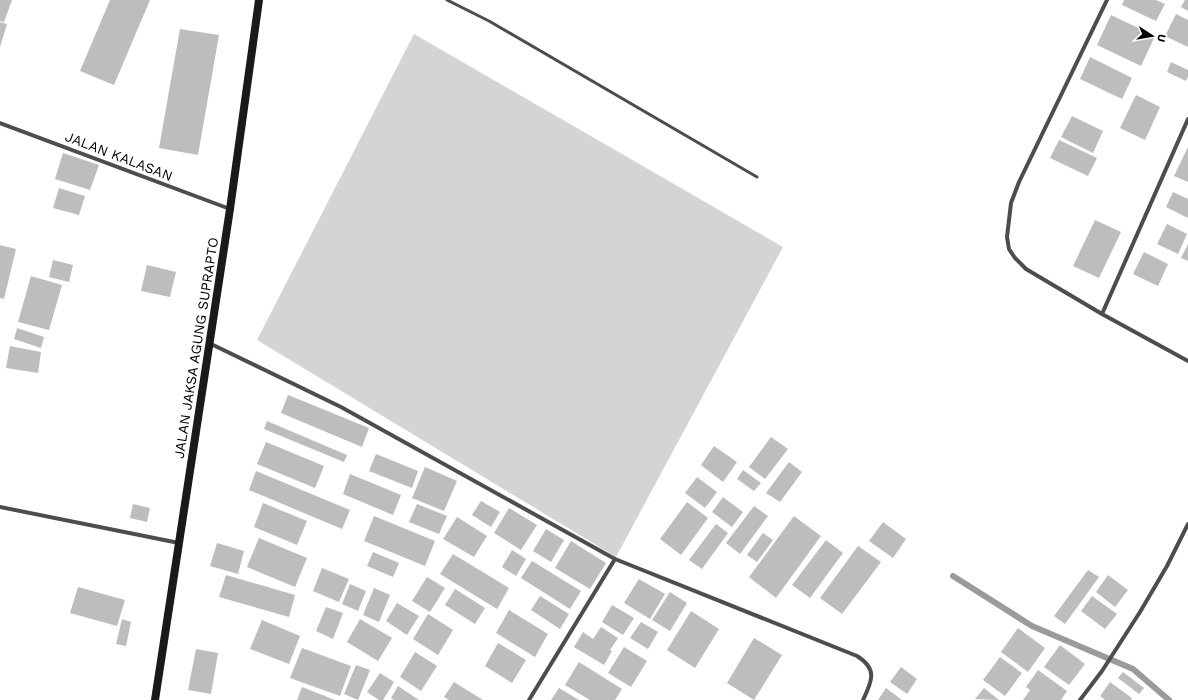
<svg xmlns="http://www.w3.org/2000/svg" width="1188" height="700" font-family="'Work Sans',sans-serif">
	<rect width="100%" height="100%" fill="#fff"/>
	<path fill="#d4d4d4" d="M414 34 783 247 616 557 257 340Z"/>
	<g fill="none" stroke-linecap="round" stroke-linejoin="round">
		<path stroke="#9b9b9b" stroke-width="6" d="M953 576 1032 626 1133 669 1169 700"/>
	</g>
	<path fill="#bdbdbd" d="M0 0H12L4 22 0 21Z
		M110 0H150L114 85 80 71Z
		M1124 0H1156L1165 4 1156 21 1122 5Z
		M1185 0H1188V11L1181 7Z
		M1176 14 1188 20V47L1165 36Z
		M1111 15 1155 36 1141 66 1097 45Z
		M0 22 7 24 0 47Z
		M180 29 219 35 198 155 159 148Z
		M1090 57 1132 78 1122 99 1080 79Z
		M1171 62 1188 70V77L1186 81 1167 72Z
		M1136 95 1160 107 1145 140 1120 128Z
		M1072 116 1103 131 1093 153 1061 137Z
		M1059 140 1097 158 1088 176 1050 158Z
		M1188 147V182L1174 176Z
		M63 153 99 165 90 190 55 179Z
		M59 188 85 196 79 215 53 208Z
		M1173 192 1188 199V218L1166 207Z
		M1095 220 1121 232 1099 278 1073 266Z
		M1167 224 1187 234 1178 254 1157 244Z
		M1188 244V261L1181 258Z
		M0 245 16 249 4 299 0 298Z
		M1144 252 1168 264 1158 286 1133 274Z
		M53 260 73 265 69 282 49 277Z
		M147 265 176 272 170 297 141 291Z
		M31 276 62 285 49 330 18 322Z
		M17 328 44 337 41 348 14 339Z
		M10 346 41 352 38 373 6 368Z
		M288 395 369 428 362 447 281 413Z
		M267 421 347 455 344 462 264 429Z
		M771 437 788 449 765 479 749 467Z
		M266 442 324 466 315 488 257 464Z
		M714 446 737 462 723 482 701 465Z
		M376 454 418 471 412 488 369 471Z
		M789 462 802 472 780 502 766 493Z
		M425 467 457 481 444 511 412 498Z
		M743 470 761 483 754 491 737 479Z
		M256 471 350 510 342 529 249 490Z
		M350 474 401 495 393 515 343 494Z
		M697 477 717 492 705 508 685 493Z
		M723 497 743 512 732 527 712 512Z
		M481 501 500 512 491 527 472 515Z
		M687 502 708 518 681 555 660 539Z
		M263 503 307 521 297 545 254 527Z
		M133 504 150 508 147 522 130 518Z
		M417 504 447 516 439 534 409 522Z
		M754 506 768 516 740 554 726 543Z
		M509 508 537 525 521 550 494 533Z
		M374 516 435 541 425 566 364 541Z
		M794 516 821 536 776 598 749 577Z
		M457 517 487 536 474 557 443 539Z
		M883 522 906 539 893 558 869 541Z
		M716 524 728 533 702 569 689 560Z
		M546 529 564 540 551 562 533 551Z
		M763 533 773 540 757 562 747 555Z
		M259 538 307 558 295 587 247 567Z
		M826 540 843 553 810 598 792 585Z
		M571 541 606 563 590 589 555 568Z
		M217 543 244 551 238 574 210 566Z
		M858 546 881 562 842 614 820 598Z
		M512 550 526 559 516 576 502 567Z
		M373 552 399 563 393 577 367 566Z
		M453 554 509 588 497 609 440 574Z
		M532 561 581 591 570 609 521 578Z
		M322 568 349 579 339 602 313 591Z
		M1088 570 1099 577 1065 624 1054 616Z
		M226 575 295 595 289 617 219 597Z
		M1108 575 1128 590 1115 607 1096 592Z
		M427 577 445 588 430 612 412 601Z
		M639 579 665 594 650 619 624 603Z
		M350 584 366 591 358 611 342 604Z
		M78 587 125 600 117 626 70 613Z
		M374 588 390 595 379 622 363 615Z
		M455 589 485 608 475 624 445 605Z
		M670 592 687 603 670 631 652 620Z
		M540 596 569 614 560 629 531 610Z
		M1092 596 1117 614 1105 629 1081 611Z
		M397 603 419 616 407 635 386 621Z
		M612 605 634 618 623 635 602 622Z
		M326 607 343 613 333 639 316 631Z
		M509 610 548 634 535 657 496 633Z
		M691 611 719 629 695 668 667 650Z
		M428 614 453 630 438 655 413 639Z
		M122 619 131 622 126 646 116 644Z
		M360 619 392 638 378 661 347 642Z
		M262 620 300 636 289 664 250 649Z
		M641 622 658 632 648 649 630 638Z
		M601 627 618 638 610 650 612 651 604 665 574 647 583 632 593 639Z
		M1018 628 1045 648 1028 672 1001 652Z
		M754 638 782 655 754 700 727 683Z
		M498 643 526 660 512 683 485 666Z
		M1060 645 1085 664 1069 685 1044 667Z
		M624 647 647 661 631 687 608 673Z
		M302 648 351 666 340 696 290 678Z
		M196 649 218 653 211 694 188 690Z
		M415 652 437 666 421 691 400 677Z
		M1000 657 1022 673 1005 696 983 680Z
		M579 662 622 689 615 700H590L565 685Z
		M356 665 370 670 358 700 344 694Z
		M901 667 917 679 907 694 890 682Z
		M1038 670 1067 691 1061 700H1023L1030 690 1026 687Z
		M1123 672 1144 688 1139 694 1118 678Z
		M380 673 394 682 383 700H379L367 692Z
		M454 682 483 700H449L444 697Z
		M1110 682 1132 698 1131 700H1105L1100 696Z
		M398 686 419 700H394L391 698Z
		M302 687 335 700H297Z
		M559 688 579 700H551Z
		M886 688 902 700H878Z
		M984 688 999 700 975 699Z"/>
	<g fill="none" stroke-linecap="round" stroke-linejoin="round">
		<path stroke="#4d4d4d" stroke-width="3" d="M447 0 489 21 757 177"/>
		<path stroke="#4d4d4d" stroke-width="4" d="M1107 0 1019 182 1011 203 1007 237 1009 249 1015 258 1026 269 1102 314 1188 361
			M0 123 230 209
			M1102 314 1188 119
			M209 343 341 407 615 559 857 656C878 669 872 681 863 700
			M0 507 179 543
			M529 700 615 559
			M1080 700 1102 671 1140 612 1167 566 1188 524"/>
		<path stroke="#1a1a1a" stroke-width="8" d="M155 700 230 209 259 0"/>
	</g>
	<g text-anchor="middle" stroke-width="3" stroke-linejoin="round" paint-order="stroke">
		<g font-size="14" fill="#000" stroke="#fff">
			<text transform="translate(119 156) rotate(21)" y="5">JALAN KALASAN</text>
			<text transform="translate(196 348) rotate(-81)" y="5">JALAN JAKSA AGUNG SUPRAPTO</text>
		</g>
	</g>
	<g transform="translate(1152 36) rotate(102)" stroke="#ffffff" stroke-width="3" paint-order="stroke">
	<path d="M0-3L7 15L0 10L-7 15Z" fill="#000000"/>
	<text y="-6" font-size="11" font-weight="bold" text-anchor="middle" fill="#000000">U</text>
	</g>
</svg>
